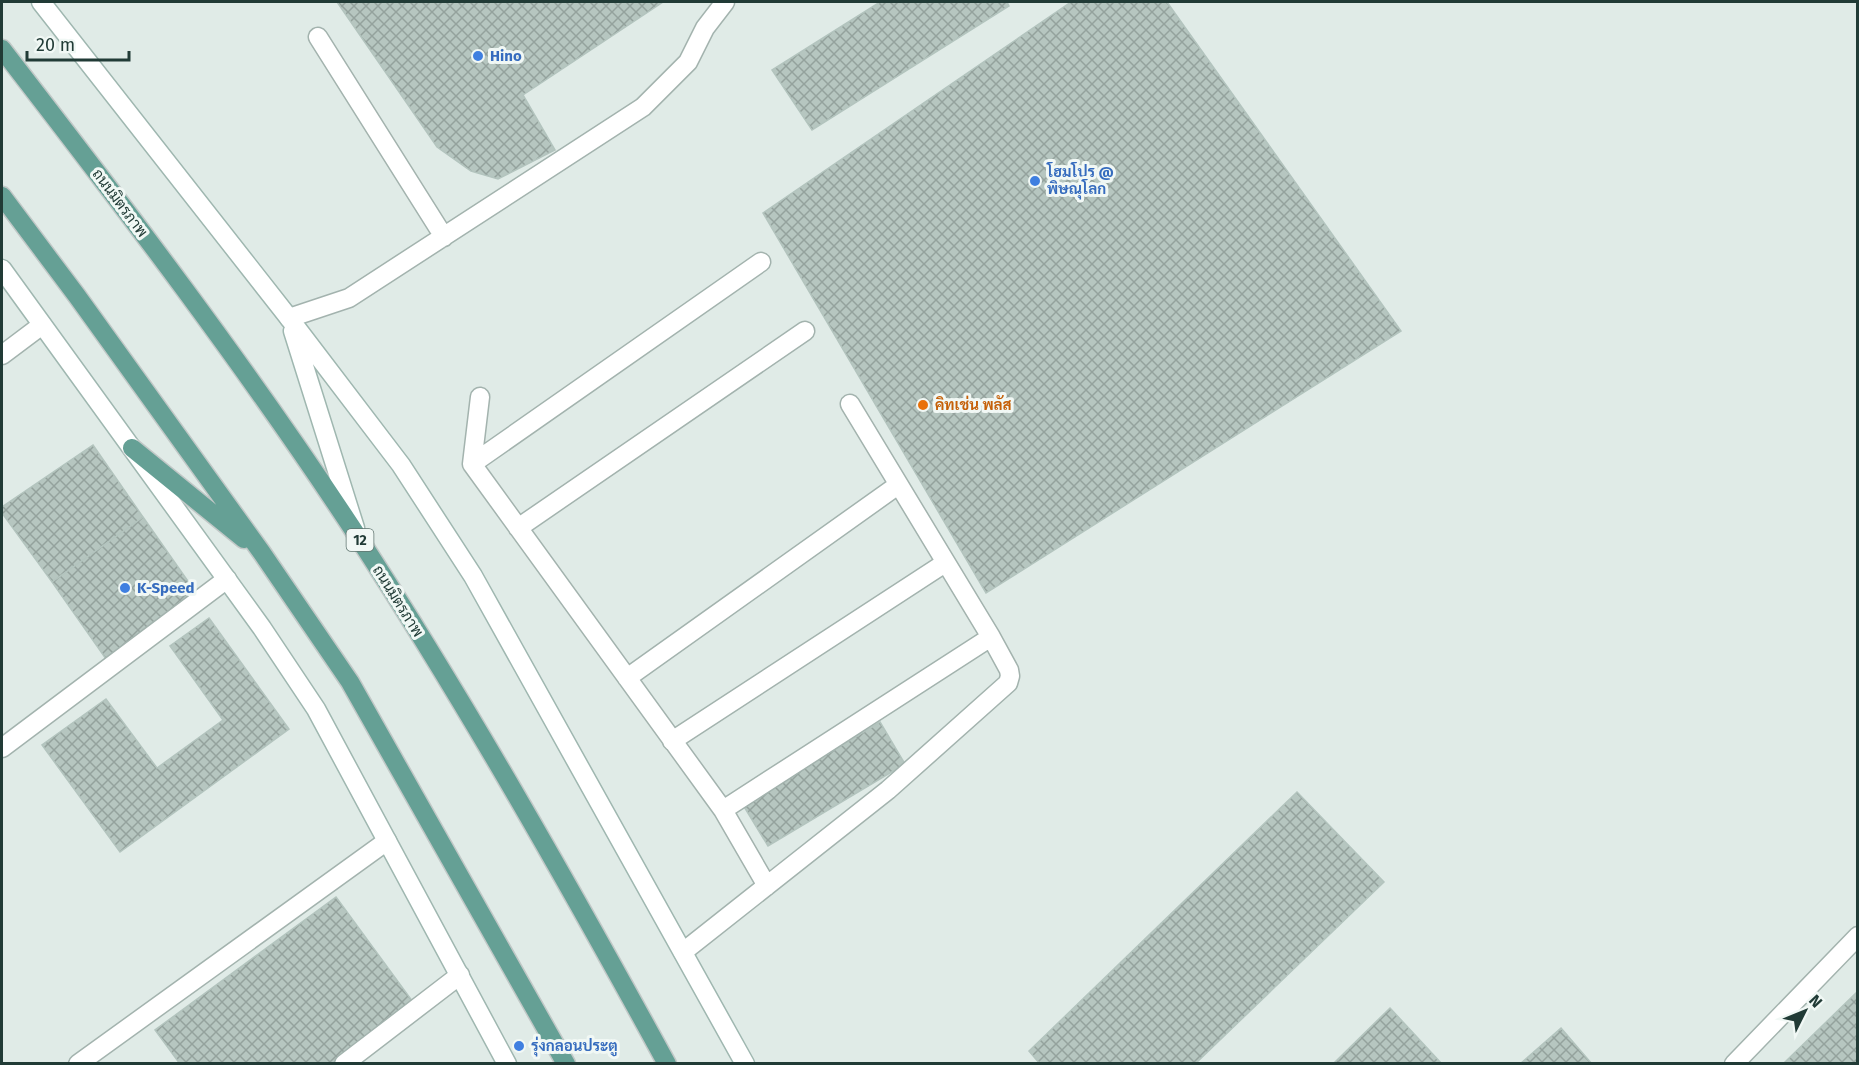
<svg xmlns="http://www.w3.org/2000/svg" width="1859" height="1065" font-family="'Fira Sans',Sarabun,sans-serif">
	<defs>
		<pattern id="building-cross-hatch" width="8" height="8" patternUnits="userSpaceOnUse" patternTransform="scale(1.5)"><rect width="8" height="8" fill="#b6c6c0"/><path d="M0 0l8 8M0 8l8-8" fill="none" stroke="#94a29d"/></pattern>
	</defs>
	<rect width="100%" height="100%" fill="#e0ebe7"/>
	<path fill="url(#building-cross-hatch)" stroke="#b3c4be" stroke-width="1.5" d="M337 2H663L523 95 555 150 498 179 471 171 437 147Z
		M880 2H1007L1009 6 812 130 772 70Z
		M1071 2H1167L1401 331 986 593 763 213Z
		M93 445 143 517 52 582 2 513V507Z
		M143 517 197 594 106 659 52 582Z
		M209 618 289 729 120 852 42 745 106 699 157 768 223 720 170 646Z
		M880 722 905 764 768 846 743 805Z
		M1297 792 1384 882 1195 1064H1040L1029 1051Z
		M336 897 413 1002 330 1064H180L155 1030Z
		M1858 991V1064H1783Z
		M1390 1008 1442 1064H1333Z
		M1561 1028 1592 1064H1520Z"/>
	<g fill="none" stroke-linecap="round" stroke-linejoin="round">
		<defs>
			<path id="lane" d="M318 37 444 237
				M289 318 349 298 643 107 688 62 705 28 725 2
				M480 397 472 464 723 810
				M472 464 761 262
				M518 528 805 331
				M627 678 898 485
				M672 741 945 563
				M767 886 723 810 991 637
				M683 952 888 790 1008 683 1010 676 1009 670 991 637 850 404
				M344 1064 460 975
				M1734 1064 1858 936"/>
			<path id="street" d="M2 355 42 325
				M2 748 227 579
				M78 1064 387 841"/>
			<path id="secondary" d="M41 2 289 318 401 465 473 576 745 1064
				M2 269 262 628 316 709 507 1064
				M293 331 355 528"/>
			<path id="primary" d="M2 49C125 208 248 369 358 537 469 708 569 885 667 1064
				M2 196 77 296 262 553 350 682 566 1064
				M132 448 244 539"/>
		</defs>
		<use href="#lane" stroke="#a3b3ae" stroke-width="21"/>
		<use href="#street" stroke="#a3b3ae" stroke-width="21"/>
		<use href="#secondary" stroke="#9fb7b0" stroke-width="21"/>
		<use href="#primary" stroke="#c1c8c7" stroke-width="21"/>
		<use href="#lane" stroke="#fff" stroke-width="18"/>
		<use href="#street" stroke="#fff" stroke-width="18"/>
		<use href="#secondary" stroke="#fff" stroke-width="18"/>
		<use href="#primary" stroke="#65a095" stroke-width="18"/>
	</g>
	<g fill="#3f7fe0" stroke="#f1f8f5" stroke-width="2">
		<circle cx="478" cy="56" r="6"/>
		<circle cx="1035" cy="181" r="6"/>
		<circle cx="125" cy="588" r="6"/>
		<circle cx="519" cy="1046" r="6"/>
	</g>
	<circle fill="#e8710a" stroke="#f1f8f5" stroke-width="2" cx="923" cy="405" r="6"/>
	<g text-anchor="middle" stroke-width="6" stroke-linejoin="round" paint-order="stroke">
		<rect fill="#f1f8f5" stroke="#5f746f" stroke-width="1.5" x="346.5" y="529" width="27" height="22" rx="4.5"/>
		<g font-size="14" font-weight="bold" fill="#213b36">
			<text x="360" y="545">12</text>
		</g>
		<g font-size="15" font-weight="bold" fill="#366cbe" stroke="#f1f8f5" text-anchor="start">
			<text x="490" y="61">Hino</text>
			<text x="1047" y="177">โฮมโปร @<tspan x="1047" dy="17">พิษณุโลก</tspan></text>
			<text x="137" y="593">K-Speed</text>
			<text x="531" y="1051">รุ่งกลอนประตู</text>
		</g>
		<g font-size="15" fill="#213b36" stroke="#f1f8f5">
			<text transform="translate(120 203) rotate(53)" y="5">ถนนมิตรภาพ</text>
			<text transform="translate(398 601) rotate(58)" y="5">ถนนมิตรภาพ</text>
		</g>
		<g font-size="15" font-weight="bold" fill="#c56008" stroke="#f1f8f5" text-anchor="start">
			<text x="935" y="410">คิทเช่น พลัส</text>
		</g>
	</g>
	<rect width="1859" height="1065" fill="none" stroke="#213b36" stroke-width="6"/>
	<g transform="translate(1805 1011) rotate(47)" stroke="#f1f8f5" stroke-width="4.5" paint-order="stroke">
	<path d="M0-4.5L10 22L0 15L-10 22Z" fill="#213b36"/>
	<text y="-9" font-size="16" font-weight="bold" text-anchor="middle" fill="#213b36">N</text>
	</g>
	<path d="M27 51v9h102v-9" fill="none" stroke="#213b36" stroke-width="3"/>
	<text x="36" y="51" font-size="18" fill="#213b36" stroke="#f1f8f5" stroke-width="4.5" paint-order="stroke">20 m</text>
</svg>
